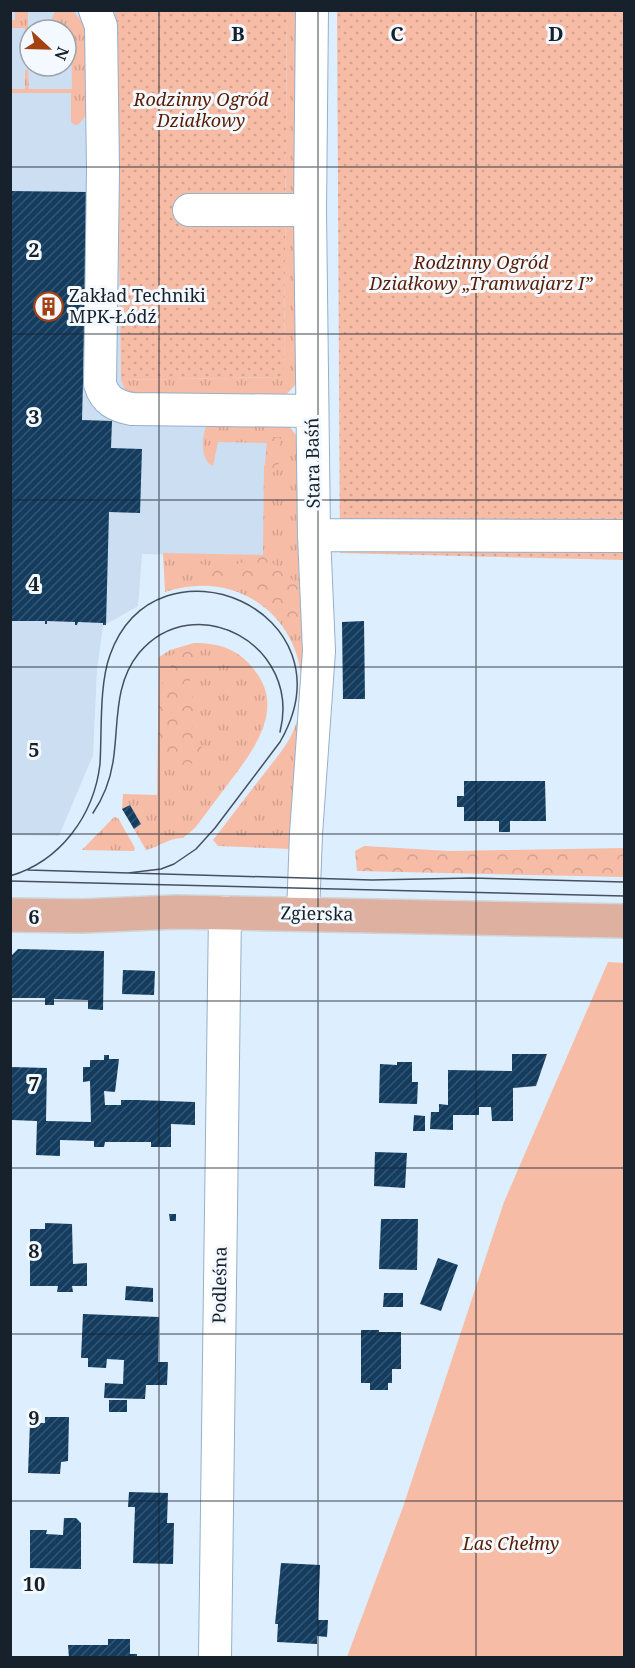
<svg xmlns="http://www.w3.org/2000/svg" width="635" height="1668" font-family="'Noto Serif',serif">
	<defs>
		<pattern id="grass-tufts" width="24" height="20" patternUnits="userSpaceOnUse" patternTransform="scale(1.5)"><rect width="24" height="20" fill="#f6bca6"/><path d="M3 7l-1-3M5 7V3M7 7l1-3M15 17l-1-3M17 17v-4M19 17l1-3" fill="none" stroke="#d2a18f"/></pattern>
		<pattern id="forest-crowns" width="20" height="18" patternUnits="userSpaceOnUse" patternTransform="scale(1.5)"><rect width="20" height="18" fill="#f6bca6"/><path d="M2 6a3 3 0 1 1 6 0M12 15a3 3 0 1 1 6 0" fill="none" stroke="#d2a18f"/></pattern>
		<pattern id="garden-dots" width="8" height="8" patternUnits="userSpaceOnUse" patternTransform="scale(1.5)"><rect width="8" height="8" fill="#f6bca6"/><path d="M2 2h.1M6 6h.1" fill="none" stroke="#d2a18f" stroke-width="1.8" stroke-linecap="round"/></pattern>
		<pattern id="building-hatch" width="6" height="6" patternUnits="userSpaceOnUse" patternTransform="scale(1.5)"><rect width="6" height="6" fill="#133c5f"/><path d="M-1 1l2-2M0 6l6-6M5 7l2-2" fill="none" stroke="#345672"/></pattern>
	</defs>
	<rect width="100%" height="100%" fill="#ddeefe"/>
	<path fill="#cbdef2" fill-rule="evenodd" d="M11 11H115L121 379 268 441 265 556 142 554 138 606 103 626 97 669 93 755 59 836 11 835ZM30 30H66V66H30Z"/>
	<path fill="url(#grass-tufts)" d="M15 11H28V47H25V28H11V20H15Z
		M55 11H73L85 25 88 34 87 114 79 124 75 125 71 122V93H11V89H25V70H28L29 89H72L71 32 52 30V18Z
		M287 11H302L299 376 296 384 285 396 140 398 126 392 121 380 284 377Z
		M208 423 288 425 300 440 307 601 292 849 218 846 213 840C229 820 244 799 260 779 274 760 293 741 298 717 319 633 248 564 165 592L163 553 263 555 264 465H265L267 443 218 442 213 466C200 461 201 434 208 423Z
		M194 643C217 643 236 648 251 666 287 705 256 747 231 780 219 796 207 812 195 828L183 838C171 837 158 847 146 850L134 829 141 824 130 805 122 809 123 794 157 795 159 657 170 650Z
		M114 817 118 818 135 848 134 851 82 850Z"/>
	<path fill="url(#forest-crowns)" d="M274 437H281L278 469 272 473 267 472 265 466 267 442Z
		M263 555 291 578 307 601 305 626 290 624 255 588 208 580 192 574 196 563 223 569Z
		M180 649 195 650 200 658C197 664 190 673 190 680 191 698 198 710 192 729 200 745 207 745 197 763L181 765 160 758 158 742 159 689 171 666 168 658Z
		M364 846 449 851 624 848V877L357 871 355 851Z"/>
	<path fill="#f6bca6" d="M608 962 624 963V1657H347L403 1507 504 1202Z"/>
	<path fill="url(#garden-dots)" d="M115 11H287L284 377 121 380Z
		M337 11H624V560L340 553Z"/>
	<path fill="url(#building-hatch)" d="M10 191 88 192 82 420 112 421 111 448 142 449 140 513 109 512 106 625H103V623L78 622 77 625H75V622L47 621V624H45V621H10Z
		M364 621 365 699H343L342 622Z
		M464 781H545L546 821H510V832H499V821H464V807H457V796H464Z
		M130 805 141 824 134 829 122 809Z
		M18 949 104 951 103 1010 88 1009V1000L54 999V1005H45V998H11V956Z
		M123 970 155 971 154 995 122 994Z
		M512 1054H547L536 1086 513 1088V1121H492L491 1107H479V1115H453V1130L430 1129 431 1112H439V1104L448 1105V1070L512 1071Z
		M104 1055H109V1059H119L115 1092 104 1091 105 1105H121V1100H137L195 1102V1125L171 1124V1147H151V1142H105L104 1147H94V1141L60 1140V1156L36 1155 37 1121 12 1120 11 1067 47 1068 46 1121 91 1122 90 1081 83 1082V1067H90V1060H104Z
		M397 1062H412V1082H418L417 1104 379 1103 380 1064 397 1065Z
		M414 1115 425 1116V1131H413Z
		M375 1152 407 1153 405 1188 374 1186Z
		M169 1214H176V1221H170Z
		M381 1219H418L417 1270 379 1269Z
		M45 1223 72 1224 73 1264 87 1263V1286H72L73 1292H57L58 1286H30V1229H45Z
		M438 1258 458 1265 441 1311 420 1304Z
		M126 1286 153 1288V1302L125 1300Z
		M384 1293H403V1307H383Z
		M83 1314 159 1317 158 1362H168L167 1385H146L145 1399 104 1398 105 1383 123 1384 124 1360 107 1359 106 1368 88 1367V1358H81Z
		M361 1330H379V1332H401V1369H392V1383H388V1390H370V1383H361Z
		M109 1400H127V1412H109Z
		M45 1417H69L68 1461 61 1462 60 1474 28 1473 30 1423H45Z
		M129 1492 168 1493 167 1523H174L173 1564 133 1563 135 1507H128Z
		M64 1518H76L81 1523V1569L30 1568V1530H47L46 1534 63 1535Z
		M281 1563 320 1565 318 1620H328L327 1637 317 1636V1644L277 1642 278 1624H275Z
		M108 1639H130V1654H137V1658H69L68 1645H108Z"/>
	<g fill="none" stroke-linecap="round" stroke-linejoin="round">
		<defs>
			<path id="minor" d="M95 10 101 26 103 169 100 384C105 401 116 406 132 409L312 411
				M189 210H310
				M314 535 624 536
				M303 914 306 834 319 651 314 535 310 210 312 10
				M215 1658 225 912"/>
			<path id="major" d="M10 915 82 916 176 912 624 921"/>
		</defs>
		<use href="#minor" stroke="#97b0c9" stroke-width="34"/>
		<use href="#major" stroke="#d1d3d5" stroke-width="36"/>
		<use href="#minor" stroke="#fff" stroke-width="32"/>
		<use href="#major" stroke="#ddb0a0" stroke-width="33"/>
		<path stroke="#45515c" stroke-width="1.5" d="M93 813C104 797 110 781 113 762 119 725 113 685 139 653 195 587 302 645 280 732
			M28 870 372 880 471 878 624 882
			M10 876C61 861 94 815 100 764 102 732 99 685 110 655 156 527 356 610 280 742L215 828 196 849 174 864 161 869 128 873
			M10 881 624 896"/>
	</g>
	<path fill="none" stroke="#17212b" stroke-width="1.5" stroke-opacity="0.55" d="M159 10V1658M318 10V1658M476 10V1658M10 167H624M10 334H624M10 500H624M10 667H624M10 834H624M10 1001H624M10 1168H624M10 1334H624M10 1501H624"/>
	<defs>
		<symbol id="building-ring" viewBox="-11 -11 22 22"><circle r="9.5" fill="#f4f9ff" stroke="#a54012" stroke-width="1.5"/><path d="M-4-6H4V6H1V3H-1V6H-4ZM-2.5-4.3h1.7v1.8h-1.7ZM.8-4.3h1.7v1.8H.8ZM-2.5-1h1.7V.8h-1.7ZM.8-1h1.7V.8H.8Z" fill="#a54012"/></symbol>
	</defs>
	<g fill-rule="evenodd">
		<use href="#building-ring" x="32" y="290" width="33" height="33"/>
	</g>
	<g text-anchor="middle" stroke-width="6" stroke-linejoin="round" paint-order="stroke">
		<g font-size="18" font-style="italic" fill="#571c02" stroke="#f4f9ff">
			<text x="201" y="106">Rodzinny Ogród<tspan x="201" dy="21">Działkowy</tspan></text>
			<text x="481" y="269">Rodzinny Ogród<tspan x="481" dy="21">Działkowy „Tramwajarz I”</tspan></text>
			<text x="511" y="1550">Las Chełmy</text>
		</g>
		<g font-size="18" fill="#17212b" stroke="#f4f9ff" text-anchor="start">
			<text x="69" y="302">Zakład Techniki<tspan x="69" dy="21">MPK-Łódź</tspan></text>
		</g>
		<g font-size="18" fill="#17212b" stroke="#f4f9ff">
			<text transform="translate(313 463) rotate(-91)" y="6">Stara Baśń</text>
			<text transform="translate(317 914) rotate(1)" y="6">Zgierska</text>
			<text transform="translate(220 1285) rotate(-89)" y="6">Podleśna</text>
		</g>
	</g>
	<g font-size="20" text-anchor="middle" font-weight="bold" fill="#17212b" stroke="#f4f9ff" stroke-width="6" stroke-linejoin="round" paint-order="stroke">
		<text x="238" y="41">B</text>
		<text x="397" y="41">C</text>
		<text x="556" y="41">D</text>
		<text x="34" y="257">2</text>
		<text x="34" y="424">3</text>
		<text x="34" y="591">4</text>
		<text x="34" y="757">5</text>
		<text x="34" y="924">6</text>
		<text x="34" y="1091">7</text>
		<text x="34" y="1258">8</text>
		<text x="34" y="1425">9</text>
		<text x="34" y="1591">10</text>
	</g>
	<rect width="635" height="1668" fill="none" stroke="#17212b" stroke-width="24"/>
	<g transform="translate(48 48) rotate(112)"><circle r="28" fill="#f4f9ff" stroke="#9ca3aa" stroke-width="1.5"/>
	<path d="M0-4.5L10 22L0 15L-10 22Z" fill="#a54012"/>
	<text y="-9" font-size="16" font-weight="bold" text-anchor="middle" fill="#17212b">N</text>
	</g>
</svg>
